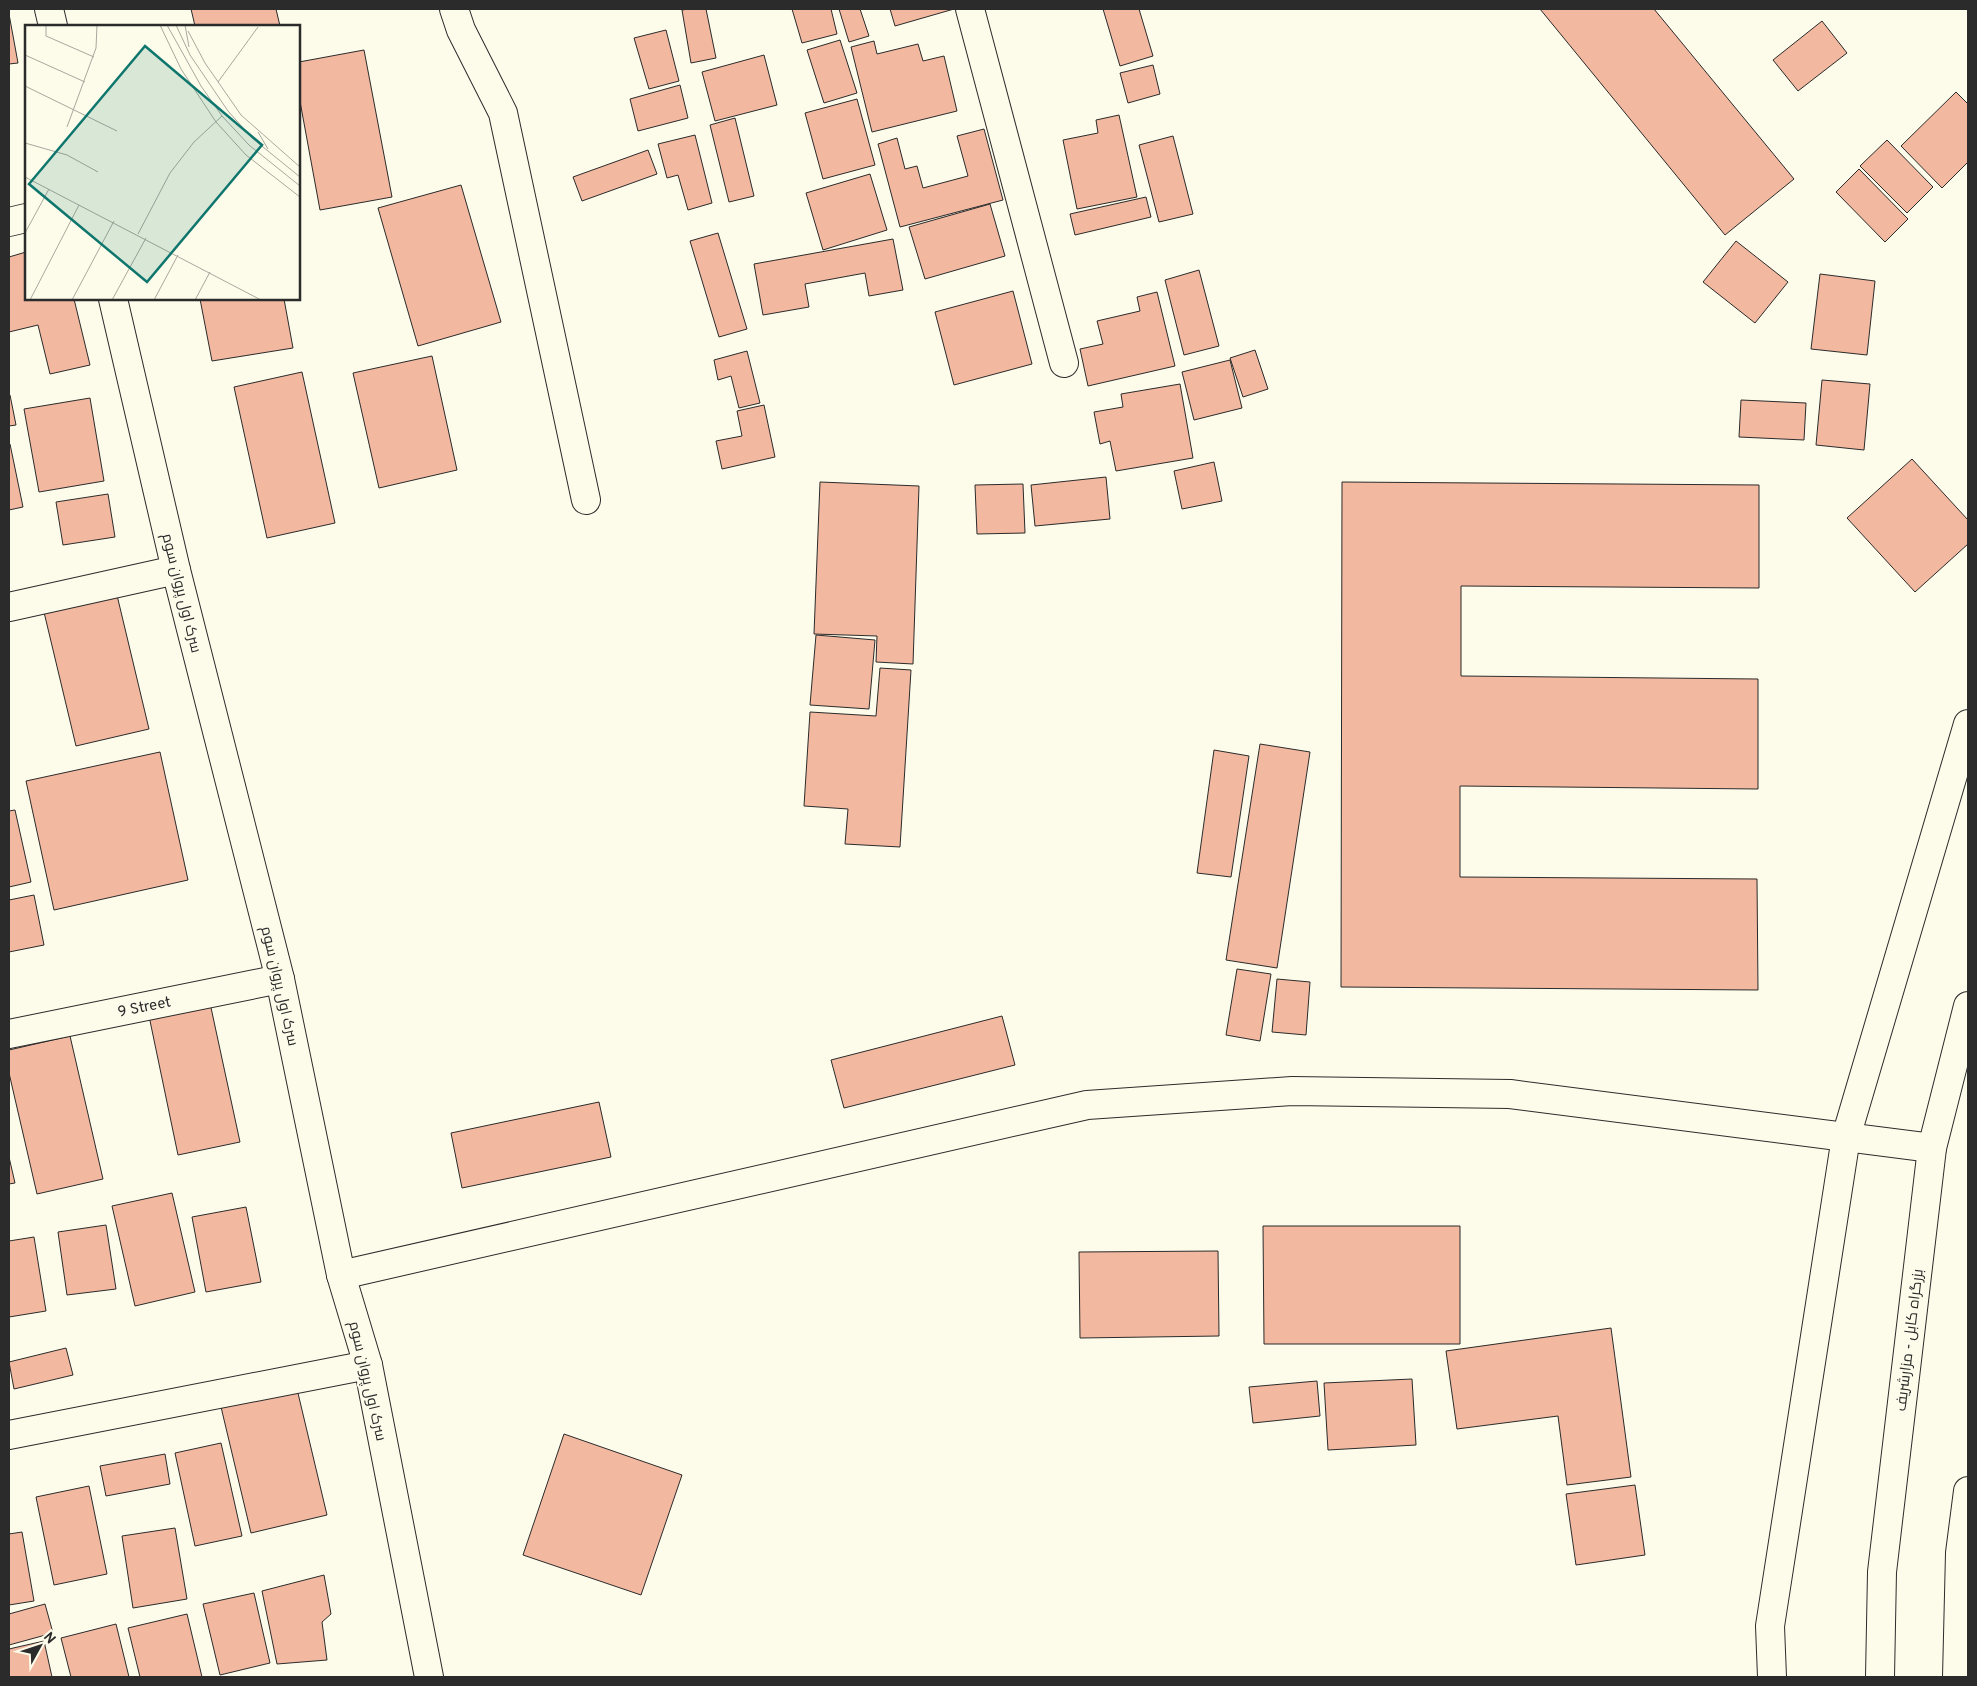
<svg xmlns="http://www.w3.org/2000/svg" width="1977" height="1686" font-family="Overpass,Cairo,sans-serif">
	<rect width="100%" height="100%" fill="#fdfbea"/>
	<path fill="#f2b8a0" stroke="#2b2b2b" d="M191 9H276L280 26H195Z
		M689 9H706L716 58 691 63 682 10Z
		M792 9H831L837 34 802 43Z
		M839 9H860L869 36 849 42Z
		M890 9H954L895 26Z
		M1103 9H1139L1153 56 1120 66Z
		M1540 9H1654L1794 179 1725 235Z
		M9 14 18 63 9 64Z
		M1822 21 1847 53 1798 91 1773 60Z
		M666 30 679 81 649 89 634 38Z
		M840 40 857 93 824 103 807 50Z
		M874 41 877 54 918 44 923 61 944 56 957 111 872 132 851 47Z
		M364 50 392 197 320 210 299 96V62Z
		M764 55 777 105 715 121 702 72Z
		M1153 65 1160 94 1128 103 1120 73Z
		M680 85 688 118 638 131 630 99Z
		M1956 92 1968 104V162L1942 188 1901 146Z
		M857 99 875 165 823 179 805 113Z
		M1119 115 1137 197 1077 209 1063 140 1098 133 1096 120Z
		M735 118 754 196 729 202 710 125Z
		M984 129 1003 200 900 227 878 144 897 138 905 169 917 166 923 188 968 176 957 136Z
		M695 135 712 203 688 210 678 175 667 178 658 144Z
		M1173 136 1193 214 1159 222 1139 145Z
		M1887 140 1933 187 1907 213 1860 166Z
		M648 150 657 174 582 201 573 177Z
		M1859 169 1908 219 1885 242 1836 192Z
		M870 174 887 230 823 250 806 193Z
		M461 185 501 322 418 346 378 208Z
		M1146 197 1151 217 1075 235 1070 214Z
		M990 204 1005 256 925 279 909 227Z
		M718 233 747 329 719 337 690 241Z
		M893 239 903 290 869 296 865 273 805 284 809 307 763 315 754 264Z
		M1736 241 1788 282 1755 323 1703 282Z
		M26 252V299H74L90 365 50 374 38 325 9 332V257Z
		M1199 270 1219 346 1184 355 1165 280Z
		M1820 274 1875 281 1867 355 1811 349Z
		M1013 291 1032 364 954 385 935 312Z
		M1157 292 1175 366 1088 386 1080 349 1103 344 1097 321 1140 311 1137 297Z
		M200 299H284L293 348 212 361Z
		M1255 350 1268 389 1243 397 1230 358Z
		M747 351 760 403 739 408 731 376 718 380 714 360Z
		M432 356 457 470 379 488 353 373Z
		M1230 360 1242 408 1194 420 1182 372Z
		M302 372 335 523 267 538 234 387Z
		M1822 380 1870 384 1864 450 1816 445Z
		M1180 384 1193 458 1116 471 1110 441 1100 444 1094 412 1123 407 1121 394Z
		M10 395 16 425 9 426V396Z
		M90 398 104 481 39 492 24 409Z
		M1741 400 1806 403 1804 440 1739 437Z
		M764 405 775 457 722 469 716 441 742 436 737 411Z
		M10 444 23 507 9 510V445Z
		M1912 459 1968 520V544L1915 592 1847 518Z
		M1214 462 1222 501 1182 509 1174 471Z
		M1106 477 1110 519 1035 526 1031 485Z
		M820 482 919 486 913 664 876 662 877 636 814 634Z
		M1342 482 1759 485V588L1461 586V676L1758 679V789L1460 786V877L1757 879 1758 990 1341 987Z
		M1023 484 1025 533 977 534 975 485Z
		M108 494 115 537 63 545 56 502Z
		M116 591 149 729 76 746 43 608Z
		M816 635 875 640 869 709 810 705Z
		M880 668 911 670 900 847 845 844 848 809 804 806 810 712 876 716Z
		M1260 744 1310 752 1277 968 1226 960Z
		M1214 750 1249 756 1231 877 1197 873Z
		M160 752 188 880 54 910 26 781Z
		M15 810 31 882 9 887V811Z
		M34 895 44 945 9 952V900Z
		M1237 969 1271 974 1260 1041 1226 1035Z
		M1277 979 1310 982 1306 1035 1272 1032Z
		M210 1003 240 1142 178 1155 149 1016Z
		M1002 1016 1015 1065 844 1108 831 1060Z
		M70 1036 103 1179 37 1194 9 1073V1050Z
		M599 1102 611 1157 462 1188 451 1133Z
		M9 1157 15 1183 9 1184Z
		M172 1193 195 1292 135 1306 112 1206Z
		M246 1207 261 1282 206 1292 192 1217Z
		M106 1225 116 1289 67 1295 58 1232Z
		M1263 1226H1460V1344H1264Z
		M34 1237 46 1311 9 1317V1241Z
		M1218 1251 1219 1336 1080 1338 1079 1252Z
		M1611 1328 1631 1477 1567 1485 1558 1416 1457 1429 1446 1351Z
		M66 1348 73 1375 14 1389 9 1362Z
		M1412 1379 1416 1445 1328 1450 1324 1383Z
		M1317 1381 1320 1416 1253 1423 1249 1387Z
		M297 1389 327 1515 251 1533 221 1407Z
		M564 1434 682 1475 641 1595 523 1555Z
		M221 1443 242 1536 195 1546 175 1453Z
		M165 1454 170 1484 106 1496 100 1466Z
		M1635 1485 1645 1555 1576 1565 1566 1494Z
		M89 1486 107 1574 54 1585 36 1497Z
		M175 1528 187 1599 133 1608 122 1536Z
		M22 1532 34 1601 9 1605V1534Z
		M324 1575 331 1614 322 1622 327 1660 277 1664 262 1591Z
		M254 1593 270 1663 220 1675 203 1604Z
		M45 1604 53 1633 9 1645V1614Z
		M187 1614 202 1677H140L128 1628Z
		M116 1624 129 1677H71L61 1638Z
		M44 1641 52 1677H9V1649Z"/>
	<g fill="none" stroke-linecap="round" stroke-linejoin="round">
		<defs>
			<g id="minor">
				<path d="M49 9 53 26"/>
				<path d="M454 9 461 30 503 113 586 500"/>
				<path d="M970 9 1064 363"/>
				<path d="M9 222 26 218"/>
				<path d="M113 299 176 570 280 979 341 1275 368 1365 429 1677"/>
				<path d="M9 607 176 570"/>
				<path id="s1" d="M9 1034 280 979"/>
				<path d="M341 1275 1087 1105 1292 1091 1510 1094 1932 1148"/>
				<path d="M9 1435 368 1365"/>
				<path d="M1772 1677 1770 1626 1846 1137 1968 724"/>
			</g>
			<path id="highway" d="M1880 1677 1882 1572 1932 1148 1968 1006
				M1957 1677 1960 1553 1968 1491"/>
		</defs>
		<use href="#minor" stroke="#2b2b2b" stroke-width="30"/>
		<use href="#highway" stroke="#2b2b2b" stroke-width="30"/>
		<use href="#minor" stroke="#fdfbea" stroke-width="28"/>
		<use href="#highway" stroke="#fdfbea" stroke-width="28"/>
	</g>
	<g text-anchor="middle" stroke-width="4" stroke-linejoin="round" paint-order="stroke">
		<g font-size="15" fill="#2b2b2b" stroke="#fdfbea">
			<text transform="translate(182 593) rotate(76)" y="5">سرک اول پروان سوم</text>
			<text transform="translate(280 986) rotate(77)" y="5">سرک اول پروان سوم</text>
			<text dy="5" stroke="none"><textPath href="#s1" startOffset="138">9 Street</textPath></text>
			<text transform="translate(1909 1340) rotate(-83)" y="5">بزرگراه کابل - مزارشریف</text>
			<text transform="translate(368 1381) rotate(77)" y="5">سرک اول پروان سوم</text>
		</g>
	</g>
	<g transform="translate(25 25)">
		<rect width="275" height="275" fill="#fdfbea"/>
		<path fill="none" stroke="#a9a89e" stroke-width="1" d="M21 0V11L69 32M135 0 156 44 191 97 221 130 275 172M142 0 176 61 197 91 224 120 275 161M151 0 165 30 203 86 227 113 275 152M160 0 164 22M163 6 180 38 216 90 275 142M0 30 60 57M193 57 233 2M0 61 92 106M42 102 71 23 72 0M233 107 243 124M0 118 42 130 73 147M0 152 236 275M0 208 24 164M113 209 145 148 169 117 197 91M5 275 54 180M47 275 89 196M87 275 121 213M129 275 153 230M170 275 185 247"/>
		<path fill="#0f766e" fill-opacity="0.15" stroke="#0f766e" stroke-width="2.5" d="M120 21 237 120 122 257 4 159Z"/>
		<rect width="275" height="275" fill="none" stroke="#2b2b2b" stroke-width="2.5"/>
	</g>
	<rect width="1977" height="1686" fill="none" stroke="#2b2b2b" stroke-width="20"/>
	<g transform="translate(40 1646) rotate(50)" stroke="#fdfbea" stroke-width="4" paint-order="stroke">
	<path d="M0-4L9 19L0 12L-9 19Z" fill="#2b2b2b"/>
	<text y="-8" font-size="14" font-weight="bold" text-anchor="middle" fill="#2b2b2b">N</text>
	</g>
</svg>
